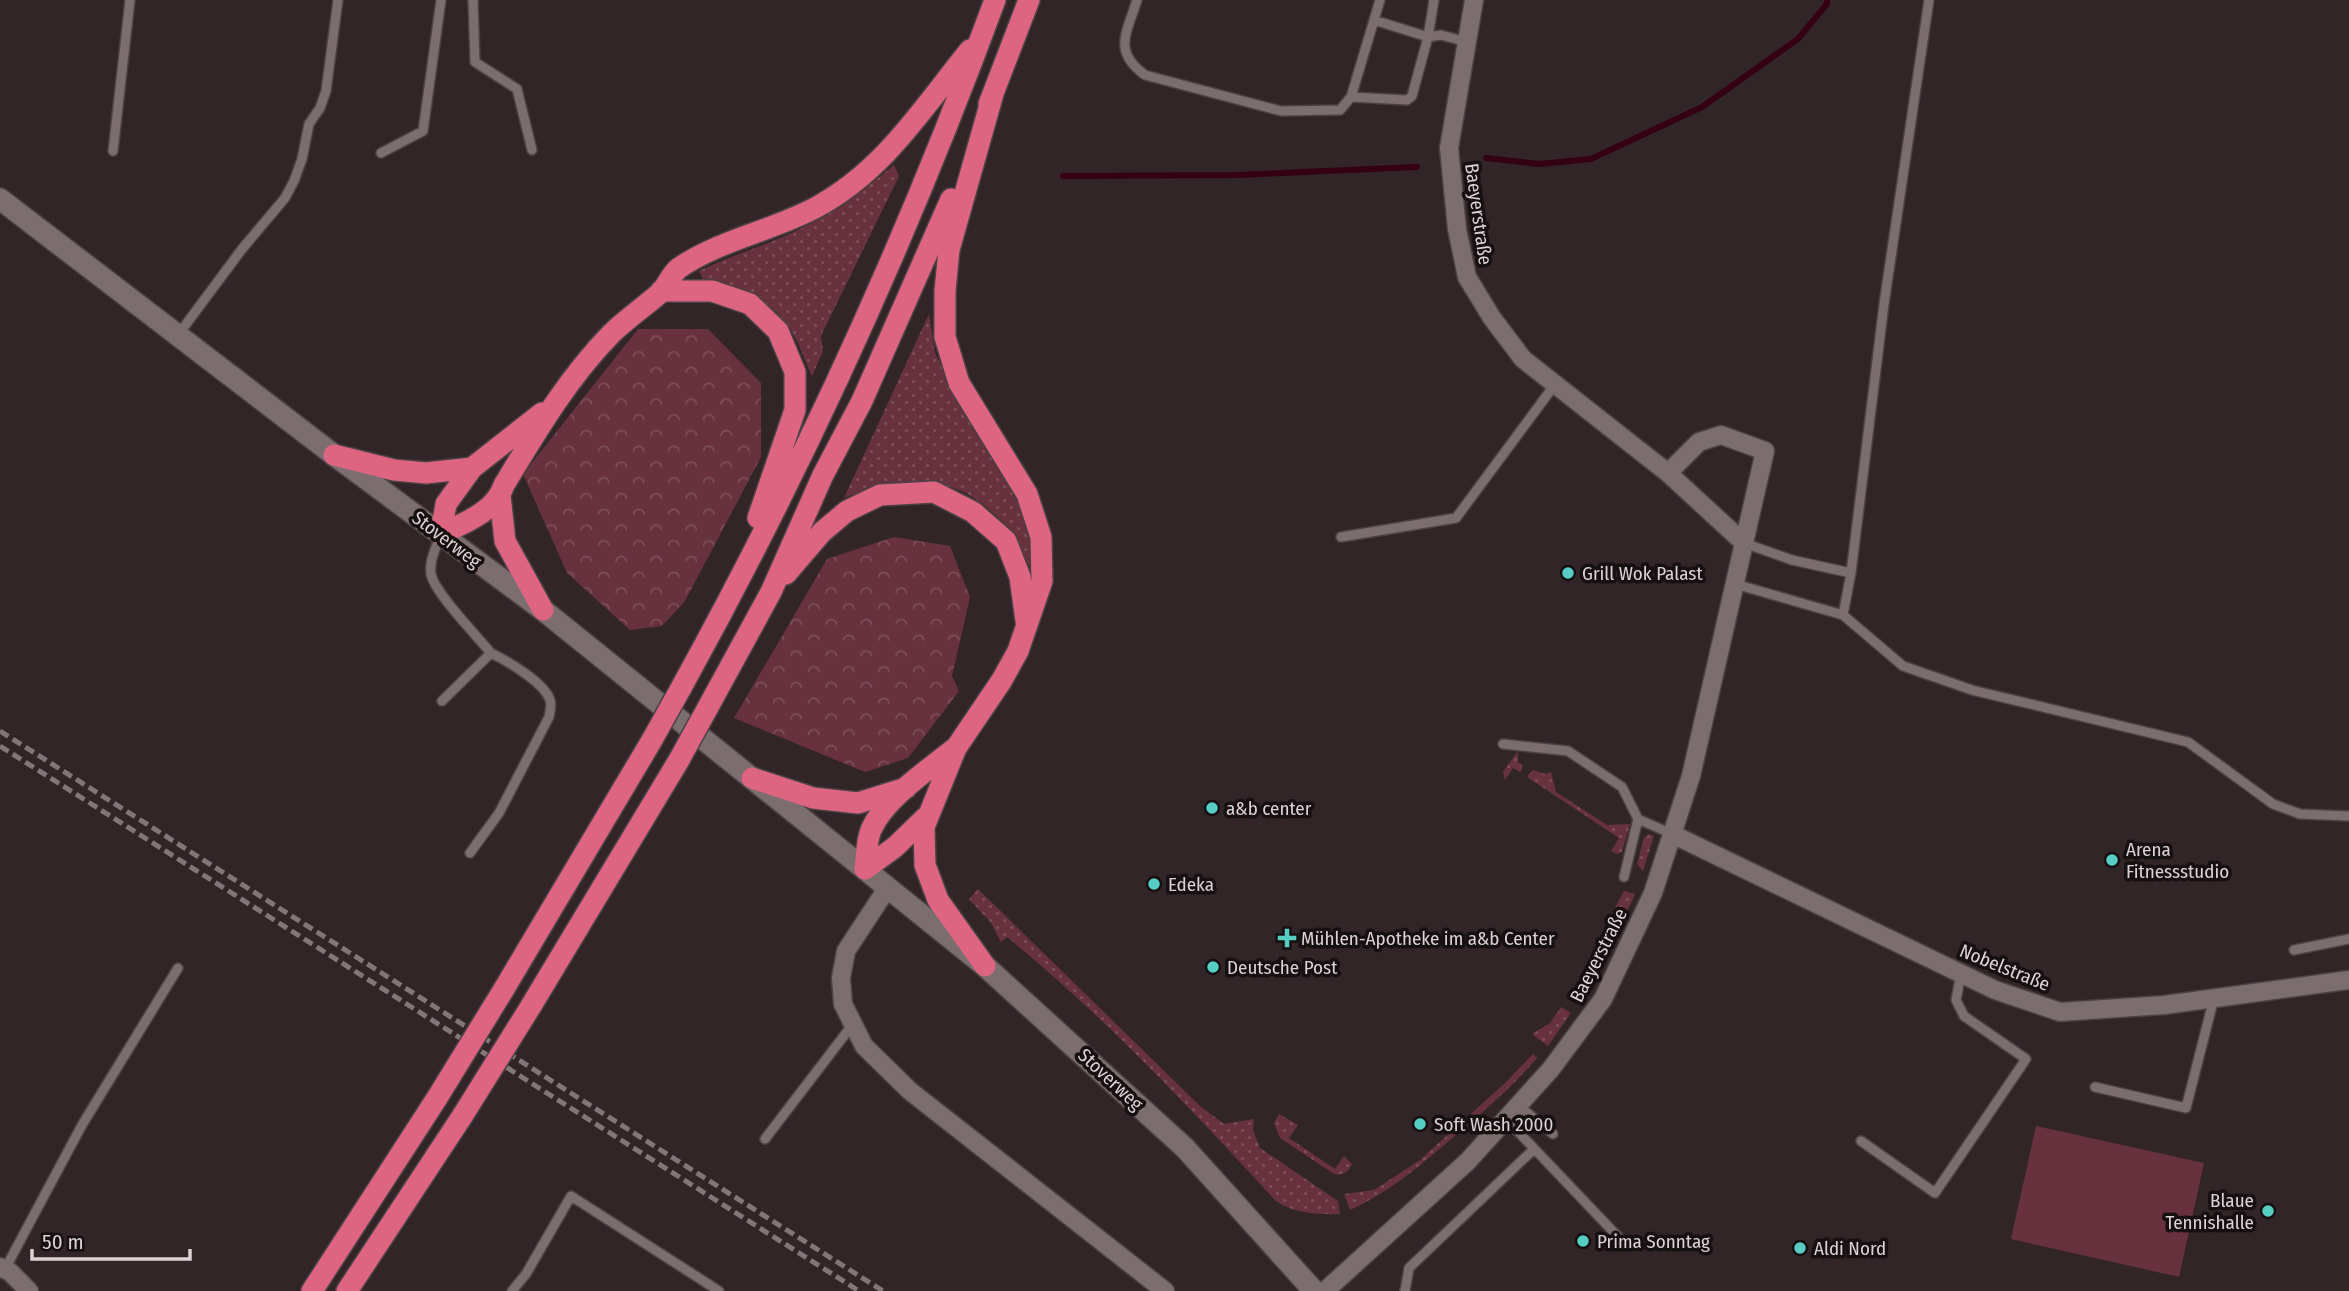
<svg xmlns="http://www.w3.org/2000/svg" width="2349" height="1291" font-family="'Fira Sans Condensed',sans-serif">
	<defs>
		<pattern id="grass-dots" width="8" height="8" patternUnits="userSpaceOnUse" patternTransform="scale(1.75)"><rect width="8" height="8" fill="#67323d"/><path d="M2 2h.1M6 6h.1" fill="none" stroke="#7c4f58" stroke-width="1.8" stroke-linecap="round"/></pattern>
		<pattern id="forest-crowns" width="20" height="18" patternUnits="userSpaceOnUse" patternTransform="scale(1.75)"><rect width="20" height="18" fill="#67323d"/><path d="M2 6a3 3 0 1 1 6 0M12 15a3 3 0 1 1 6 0" fill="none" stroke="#7c4f58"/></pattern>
	</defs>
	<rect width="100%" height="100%" fill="#322527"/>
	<path fill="url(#grass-dots)" d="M894 165 899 176 821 336 823 351 812 376C805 362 800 344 791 331 771 298 738 287 703 279L699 271C732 255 767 245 800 229 835 212 865 189 894 165Z
		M929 314 935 353 968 417 1026 516 1035 563 1029 566C1024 556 1020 546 1014 537 1009 529 1002 523 996 516 951 470 899 477 844 498Z
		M1518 751V763L1522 764V770L1520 772 1513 768 1505 780 1503 772Z
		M1533 770 1545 774 1551 772 1556 792 1607 825 1630 824 1622 852 1617 854 1611 851 1619 838 1527 777Z
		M1649 834 1654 836 1643 871 1637 864 1644 838Z
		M978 889 1200 1106 1224 1124 1254 1119 1253 1130 1260 1148 1338 1201 1340 1214C1318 1215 1293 1213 1276 1201 1191 1109 1104 1016 1007 937L1001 942 991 923 969 899Z
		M1624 891 1635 894 1616 936 1610 931 1609 919Z
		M1561 1007 1571 1013 1548 1046 1532 1034 1550 1023Z
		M1533 1054 1537 1058C1511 1088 1482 1113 1451 1139 1420 1166 1388 1193 1350 1210L1344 1194 1374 1190 1420 1160 1505 1083Z
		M1279 1114 1298 1125 1289 1138 1335 1169 1344 1156 1352 1164C1348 1172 1343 1176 1334 1174L1280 1138 1274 1123Z"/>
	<path fill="url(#forest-crowns)" d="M638 329H708L761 383V457L685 601 662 626 630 630 567 573 523 474Z
		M894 537 950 546 970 597 952 676 959 691 908 758 865 772 734 718 827 559Z"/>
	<path fill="#67323d" d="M2036 1126 2204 1163 2179 1277 2011 1239Z"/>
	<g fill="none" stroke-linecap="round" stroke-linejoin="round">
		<path stroke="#350112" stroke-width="6" d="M1486 158 1539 164 1591 159 1702 107 1798 39 1827 4V0
			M1063 176 1238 175 1417 167"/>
		<defs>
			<path id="lane" d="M473 0 475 62 517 89 532 150
				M1137 0C1127 33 1112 51 1145 75L1281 111 1340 110 1351 97 1380 0
				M1929 0 1884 304 1851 573 1843 615 1903 666 1972 690 2188 742 2273 804 2300 814 2349 816
				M1374 20 1428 37 1441 35 1467 42
				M1351 97 1407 100 1412 96 1428 37 1434 0
				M113 151 130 0
				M381 153 423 131 441 0
				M178 335 242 249 285 198 294 181 302 159 309 124 320 108 326 91 338 0
				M440 536C436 548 429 561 431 574 434 592 478 637 491 653L442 701
				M1341 537 1456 518 1556 383
				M1744 543 1792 560 1851 573
				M1735 584 1843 615
				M1503 744 1568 751 1622 787 1638 819 1624 877
				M1638 819 1672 834
				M470 853 499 813 549 717C550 711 552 704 550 700 544 682 507 661 491 653
				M2294 950 2349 939
				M2095 1087 2186 1108 2214 998
				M1518 1105 1553 1134
				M1506 1119 1625 1244
				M765 1139 853 1024
				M1861 1141 1935 1193 2026 1059 1964 1016 1956 1000 1961 973
				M5 1269 82 1125 178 968
				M512 1291 526 1274 571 1196 719 1291
				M1405 1291 1409 1268 1534 1149"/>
			<path id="street" d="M1668 473 1699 442 1721 435 1765 451 1744 543
				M1672 834 1995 990 2060 1012 2164 1005 2349 980
				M888 887 846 951 841 978 843 1004 864 1046 910 1091 1165 1291
				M0 1267 10 1272 29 1291
				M1325 1291 1468 1161 1551 1069 1603 999 1653 893 1691 776 1744 543 1668 473 1523 359 1492 318 1467 277 1457 229 1449 148 1474 0"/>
			<path id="secondary" d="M0 199 334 455 543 610 985 966 1185 1148 1314 1291"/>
			<path id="highway" d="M989 104 1029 0
				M661 291H712L750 304 778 331 795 372V410L758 518
				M334 455 394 470 426 473 472 468 542 413
				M500 495 505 541 543 610
				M441 534C464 523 495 512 504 485 536 432 567 379 611 334 626 319 644 307 660 293 667 286 671 274 679 268 720 240 771 231 815 208 884 171 922 109 970 50
				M441 534 446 504 472 468
				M786 574 822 532 847 511 880 495 934 492 973 512 1006 541 1020 577 1026 621
				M681 688C803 467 908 237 995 0
				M707 709 771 592 823 475 862 401 951 199
				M752 778 813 798 858 803 906 788
				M865 869C867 857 866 841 871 830 884 799 928 770 954 749
				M865 869 895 847 926 817
				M985 966 938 900 925 865 924 827 956 748 1002 680 1018 651 1042 581 1041 537 1027 494 959 383 945 337V291L949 250 993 94
				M504 989 652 740
				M531 1006 679 760
				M312 1291 437 1098
				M347 1291 463 1115"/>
		</defs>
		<use href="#lane" stroke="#4c4143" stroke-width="12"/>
		<use href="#street" stroke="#4c4143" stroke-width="21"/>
		<use href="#secondary" stroke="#4c4143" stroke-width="24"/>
		<use href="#highway" stroke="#4c4143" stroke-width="24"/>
		<use href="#lane" stroke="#7c6d6f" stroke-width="9"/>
		<use href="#street" stroke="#7c6d6f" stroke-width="18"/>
		<use href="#secondary" stroke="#7c6d6f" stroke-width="21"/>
		<use href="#highway" stroke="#dd6581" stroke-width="21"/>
		<path stroke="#817678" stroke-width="5" stroke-dasharray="10 5" stroke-linecap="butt" d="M0 731 883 1291
			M0 746 859 1291"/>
		<defs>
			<path id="highway-bridge" d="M652 740 681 688
				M679 760 707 709
				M437 1098 504 989
				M463 1115 531 1006"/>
		</defs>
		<use href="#highway-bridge" stroke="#4c4143" stroke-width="24" stroke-linecap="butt"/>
		<use href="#highway-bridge" stroke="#dd6581" stroke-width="21"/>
	</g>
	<g fill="#56cec3" stroke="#161011" stroke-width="2.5">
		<circle cx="1568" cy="573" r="7"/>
		<circle cx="1212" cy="808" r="7"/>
		<circle cx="2112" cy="860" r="7"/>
		<circle cx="1154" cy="884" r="7"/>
		<path d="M1283.5 927.5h7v7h7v7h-7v7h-7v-7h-7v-7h7z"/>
		<circle cx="1213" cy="967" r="7"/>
		<circle cx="1420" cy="1124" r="7"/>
		<circle cx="2268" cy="1211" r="7"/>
		<circle cx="1583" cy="1241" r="7"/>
		<circle cx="1800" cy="1248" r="7"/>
	</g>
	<g text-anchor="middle" stroke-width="7" stroke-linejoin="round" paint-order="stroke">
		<g font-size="19" fill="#dbd2d4" stroke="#161011">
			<text transform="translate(1479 214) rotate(82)" y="7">Baeyerstraße</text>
			<text transform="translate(447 539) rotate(37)" y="7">Stoverweg</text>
			<text transform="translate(1598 955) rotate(-63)" y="7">Baeyerstraße</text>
			<text transform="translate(2005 967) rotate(22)" y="7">Nobelstraße</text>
			<text transform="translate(1111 1079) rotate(43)" y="7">Stoverweg</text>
		</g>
		<g font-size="19" fill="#dbd2d4" stroke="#161011" text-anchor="start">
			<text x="1582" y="580">Grill Wok Palast</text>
			<text x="1226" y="815">a&amp;b center</text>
			<text x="2126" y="856">Arena<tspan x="2126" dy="22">Fitnessstudio</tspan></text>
			<text x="1168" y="891">Edeka</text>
			<text x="1301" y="945">Mühlen-Apotheke im a&amp;b Center</text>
			<text x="1227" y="974">Deutsche Post</text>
			<text x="1434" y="1131">Soft Wash 2000</text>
			<text x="2254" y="1207" text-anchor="end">Blaue<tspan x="2254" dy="22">Tennishalle</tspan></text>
			<text x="1597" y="1248">Prima Sonntag</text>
			<text x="1814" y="1255">Aldi Nord</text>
		</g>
	</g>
	<path d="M32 1249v10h158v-10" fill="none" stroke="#dbd2d4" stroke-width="3.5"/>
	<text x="42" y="1249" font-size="21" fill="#dbd2d4" stroke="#161011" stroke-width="5" paint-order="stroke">50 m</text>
</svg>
